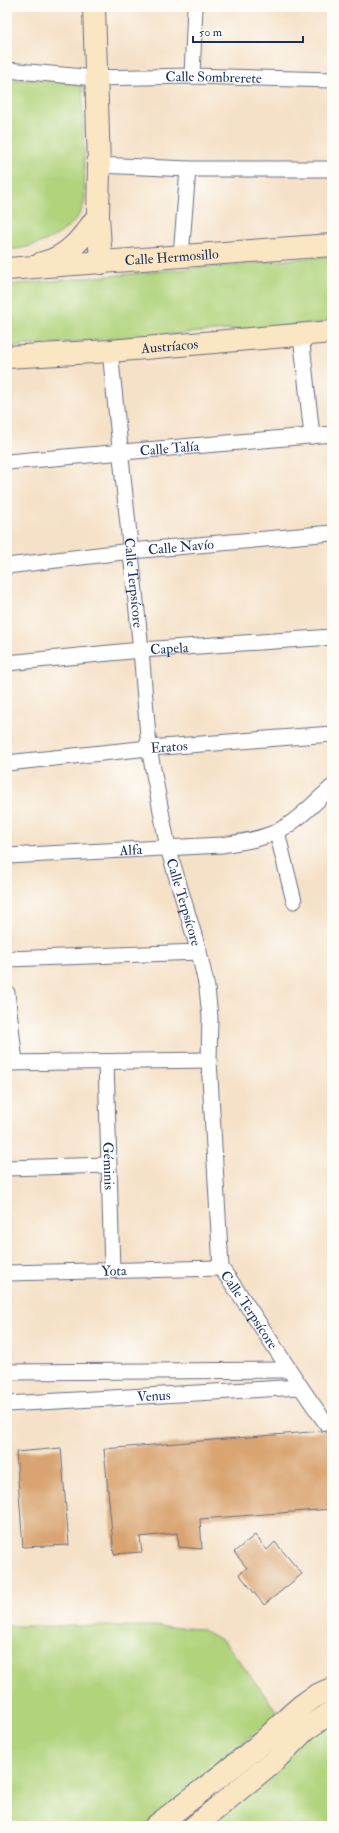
<svg xmlns="http://www.w3.org/2000/svg" width="339" height="1833" font-family="'IM FELL Double Pica',serif">
	<rect width="100%" height="100%" fill="#fdfcf7"/>
	<filter id="ink" filterUnits="userSpaceOnUse"><feTurbulence type="fractalNoise" baseFrequency=".025" numOctaves="2"/><feDisplacementMap in="SourceGraphic" scale="8" xChannelSelector="R" yChannelSelector="G"/><feConvolveMatrix kernelMatrix="1 2 1 2 8 2 1 2 1" color-interpolation-filters="sRGB"/></filter>
	<filter id="wash" filterUnits="userSpaceOnUse"><feTurbulence type="fractalNoise" baseFrequency=".012" numOctaves="4" result="noise"/><feDisplacementMap in="SourceGraphic" scale="16" xChannelSelector="R" yChannelSelector="G"/><feGaussianBlur stdDeviation="0.9" result="paint"/><feColorMatrix in="noise" values="0 0 0 0 0 0 0 0 0 0 0 0 0 0 0 0 0 1.4 0 .05"/><feComposite in="paint" operator="in"/></filter>
	<g filter="url(#wash)">
		<rect width="100%" height="100%" fill="#f5e1c8"/>
		<path fill="#b0d37c" stroke="#66816d" d="M7 79 82 82 85 197C82 231 37 248 7 250Z
			M332 256V322L7 347V285Z
			M7 1626H152L201 1629 225 1642 278 1713 144 1826H7Z
			M332 1707V1826H178Z"/>
		<g id="blocks">
			<path fill="#d9a471" d="M322 1431 327 1432 332 1443V1509L200 1519 202 1549 179 1547 177 1533 140 1537 142 1552 114 1554 104 1449Z
				M61 1448 69 1545 23 1547 16 1452Z
				M255 1535 267 1550 275 1542 302 1574 264 1605 239 1574 247 1568 234 1552Z"/>
		</g>
	</g>
	<g filter="url(#ink)">
		<use href="#blocks" fill-opacity="0" stroke="#676d83" stroke-width="1"/>
		<g fill="none" stroke-linecap="round" stroke-linejoin="round">
			<defs>
				<g id="street">
					<path id="s1" d="M7 70 95 78 192 76 332 80"/>
					<path d="M192 76 195 7"/>
					<path d="M99 165 188 169H332"/>
					<path d="M181 256 188 169"/>
					<path d="M301 335 312 436"/>
					<path id="s2" d="M110 351 141 650 149 748 168 848 199 952 207 988 210 1017 209 1060 221 1268C258 1318 289 1373 326 1423"/>
					<path id="s3" d="M7 462 332 434"/>
					<path id="s4" d="M7 566 131 551 332 533"/>
					<path id="s5" d="M7 663 141 650 332 637"/>
					<path id="s6" d="M7 763 149 748 332 734"/>
					<path d="M277 832 294 901"/>
					<path id="s7" d="M7 856 222 845C240 842 259 840 276 832 297 822 315 802 332 787"/>
					<path d="M7 959 199 952"/>
					<path d="M7 993 15 1062"/>
					<path id="s8" d="M106 1062 112 1270"/>
					<path d="M7 1063 209 1060"/>
					<path d="M7 1168 108 1165"/>
					<path id="s9" d="M7 1273 221 1268"/>
					<path d="M7 1372 288 1370"/>
					<path id="s10" d="M7 1404 300 1387"/>
				</g>
				<g id="secondary">
					<path d="M94 7 99 165 98 216 101 263"/>
					<path d="M42 263C68 258 84 236 98 216"/>
					<path id="s11" d="M7 269 332 245"/>
					<path id="s12" d="M7 357 110 351 332 332"/>
					<path d="M156 1826C190 1799 226 1773 260 1744 283 1725 302 1698 332 1689"/>
					<path d="M195 1826 275 1760 306 1729 332 1712"/>
				</g>
			</defs>
			<use href="#street" stroke="#676d83" stroke-width="17"/>
			<use href="#secondary" stroke="#676d83" stroke-width="24"/>
			<use href="#street" stroke="#fff" stroke-width="15"/>
			<use href="#secondary" stroke="#fbe6c4" stroke-width="22"/>
		</g>
	</g>
	<g text-anchor="middle" stroke-width="3" stroke-linejoin="round" paint-order="stroke">
		<g font-size="14" fill="#1b2f5e" stroke="#fdfcf7">
			<text dy="5" stroke="none"><textPath href="#s1" startOffset="207">Calle Sombrerete</textPath></text>
			<text dy="5" stroke="none"><textPath href="#s11" startOffset="165">Calle Hermosillo</textPath></text>
			<text dy="5" stroke="none"><textPath href="#s12" startOffset="163">Austríacos</textPath></text>
			<text dy="5" stroke="none"><textPath href="#s3" startOffset="163">Calle Talía</textPath></text>
			<text dy="5" stroke="none"><textPath href="#s4" startOffset="175">Calle Navío</textPath></text>
			<text dy="5" stroke="none"><textPath href="#s2" startOffset="233">Calle Terpsícore</textPath></text>
			<text dy="5" stroke="none"><textPath href="#s5" startOffset="163">Capela</textPath></text>
			<text dy="5" stroke="none"><textPath href="#s6" startOffset="163">Eratos</textPath></text>
			<text dy="5" stroke="none"><textPath href="#s7" startOffset="124">Alfa</textPath></text>
			<text dy="5" stroke="none"><textPath href="#s2" startOffset="557">Calle Terpsícore</textPath></text>
			<text dy="5" stroke="none"><textPath href="#s8" startOffset="104">Géminis</textPath></text>
			<text dy="5" stroke="none"><textPath href="#s9" startOffset="107">Yota</textPath></text>
			<text dy="5" stroke="none"><textPath href="#s2" startOffset="977">Calle Terpsícore</textPath></text>
			<text dy="5" stroke="none"><textPath href="#s10" startOffset="147">Venus</textPath></text>
		</g>
	</g>
	<rect width="339" height="1833" fill="none" stroke="#fdfcf7" stroke-width="24"/>
	<path d="M193 36v6h110v-6" fill="none" stroke="#1b2f5e" stroke-width="2"/>
	<text x="199" y="36" font-size="12" fill="#1b2f5e" stroke="#fdfcf7" stroke-width="3" paint-order="stroke">50 m</text>
</svg>
